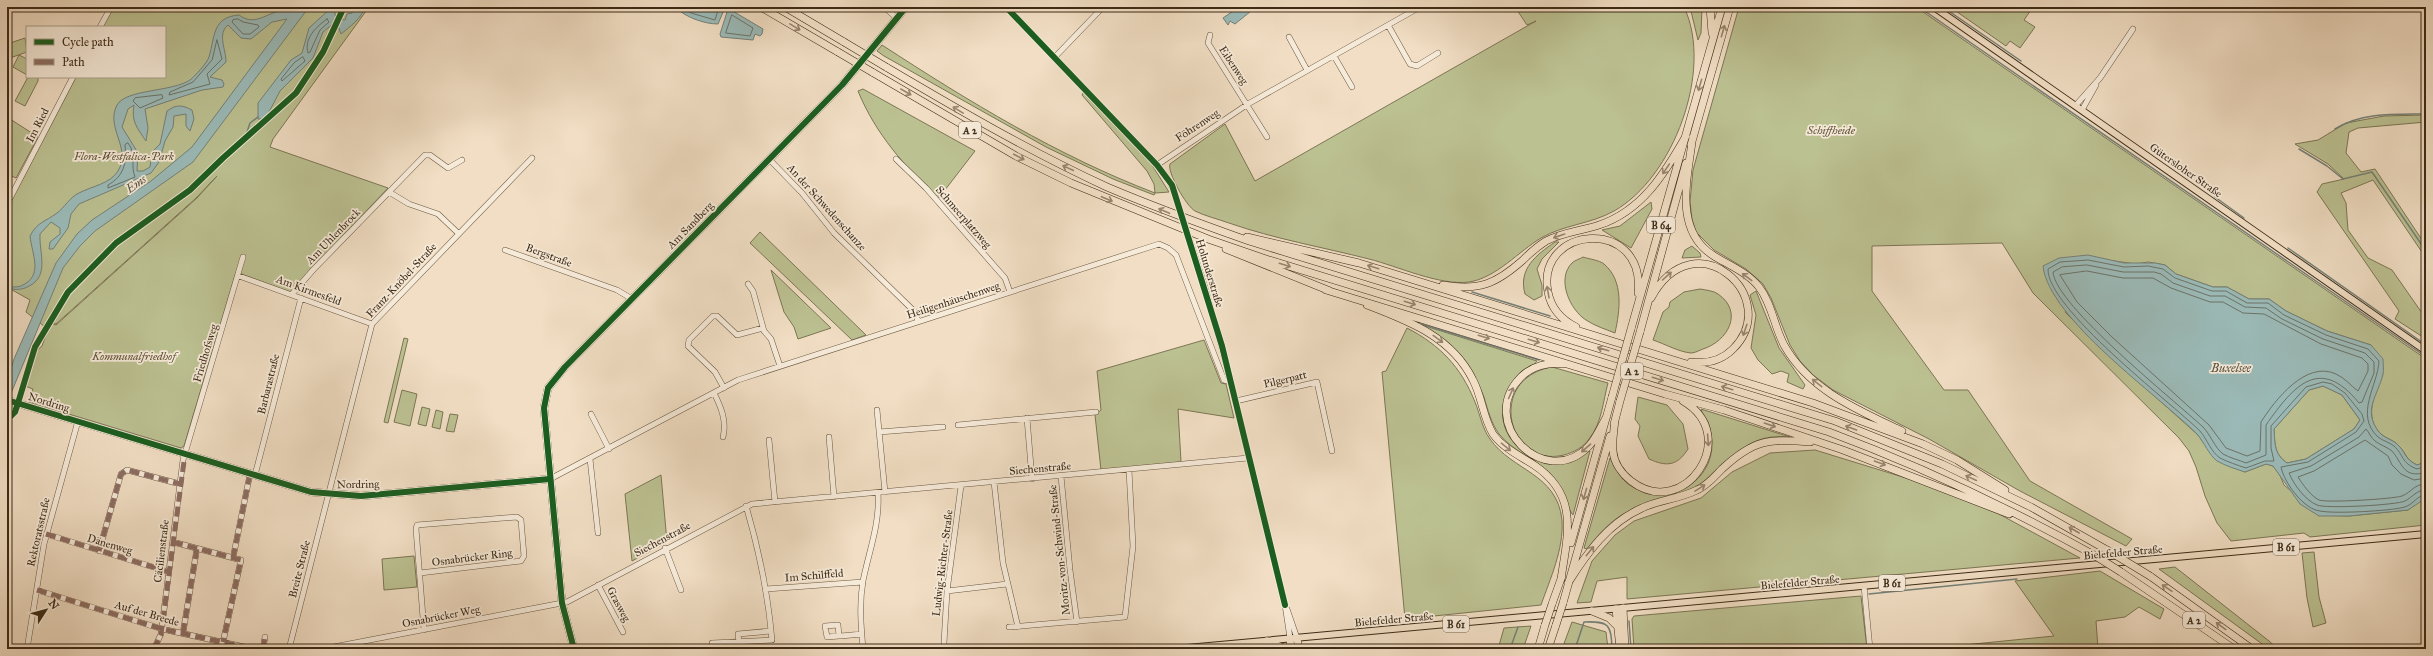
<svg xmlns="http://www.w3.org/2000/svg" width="2433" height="656" font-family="'IM FELL Great Primer',serif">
	<rect width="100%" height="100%" fill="#f1dec4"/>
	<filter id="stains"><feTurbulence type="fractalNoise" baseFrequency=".005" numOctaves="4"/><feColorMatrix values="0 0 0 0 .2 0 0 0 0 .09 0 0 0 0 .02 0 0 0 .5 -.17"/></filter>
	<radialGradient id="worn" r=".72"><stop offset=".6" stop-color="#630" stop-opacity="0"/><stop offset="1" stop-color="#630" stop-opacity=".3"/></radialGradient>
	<path fill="#bcc192" stroke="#7c7654" d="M114 7H369L273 139 270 147 388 188 290 292 236 272 184 446 181 448 29 402 33 389 25 386 36 351 42 346 50 323 56 325 197 198 217 176 196 198 56 324 48 320 45 327 26 312 30 300 7 287V209L76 77H165V27H102Z
		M1522 7H1684C1714 70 1673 178 1614 211 1591 224 1563 225 1541 238 1519 251 1496 278 1469 282 1440 286 1397 266 1369 259 1322 247 1275 239 1229 223 1218 219 1205 216 1195 211 1186 206 1167 172 1170 164L1225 124 1255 181 1536 21 1527 25 1517 10Z
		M1690 7H1702L1701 33 1698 40Z
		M1739 7H1916L2426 359V462L2417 465C2405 459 2407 454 2399 446 2394 440 2387 439 2381 434 2363 418 2375 392 2383 374L2371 345 2327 331 2286 311 2269 299H2249L2227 287H2213L2176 274 2165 265 2148 262 2136 264 2107 260 2065 312 2101 348 2198 435 2216 460 2245 472 2266 464 2273 466 2279 473 2284 485 2319 515 2349 516 2408 510 2421 499 2426 498V525L2310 537 2304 533 2231 541 2217 523 2205 496 2196 467 2189 451 2179 438 2033 293 2002 243 1872 246V291L1944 390H1968L2030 481 2132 539 2126 546 2020 491 1929 439 1833 390 1813 375 1800 361 1790 345 1771 298 1763 284 1746 269 1714 250 1696 232 1692 219 1690 202 1693 170Z
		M1950 7H2033L2024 20 2035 27 2020 48 2010 41 2006 46Z
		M25 38 27 52 7 59V44Z
		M882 45C968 101 1058 156 1155 193L1154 184 1147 171 1082 95 1083 93 1152 165 1169 192 1155 193 1154 195 1113 179 1046 147 884 56 877 51Z
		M19 55 27 59V75L13 67Z
		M28 77H38V81L25 106 15 101Z
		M863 89 975 151 938 199C905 166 876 135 858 91Z
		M2426 115V122L2358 128 2349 132 2346 153 2361 172 2375 169 2426 246V258L2373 180 2341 193 2346 203 2348 230 2368 258 2392 270 2422 313 2426 310V339L2395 319 2399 311 2317 192 2322 184 2344 179 2328 164 2295 144 2318 140 2346 123 2384 116Z
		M7 117 38 137 16 178 7 174Z
		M1651 202 1652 209 1631 248 1602 230 1620 226Z
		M760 232 866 335 852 340 750 243Z
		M1555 242H1559L1542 259 1537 269 1542 285V296L1534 300 1525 294C1518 269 1536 255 1555 242Z
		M1692 246 1700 253 1701 257 1682 258 1685 250Z
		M1583 257C1589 259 1599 260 1604 264 1624 281 1620 310 1615 333 1605 329 1595 326 1586 320 1570 310 1556 279 1572 263 1575 260 1580 259 1583 257Z
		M771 270 831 328 798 339 794 327 784 312Z
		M1700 289C1706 290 1714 291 1718 294 1744 312 1728 341 1703 349 1700 350 1695 353 1691 353 1679 352 1665 344 1653 340L1663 312 1669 307 1670 302 1684 292Z
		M1756 291 1779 348 1805 385 1803 389 1787 382 1789 374 1781 371 1772 374 1758 360 1751 348 1756 315 1750 295Z
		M1422 325 1537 361C1535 365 1529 366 1525 369 1517 374 1512 382 1508 390 1487 434 1530 470 1572 461 1579 459 1585 451 1590 451L1573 515C1570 513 1560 486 1554 478 1539 459 1514 453 1499 434 1491 423 1488 410 1484 397 1471 364 1452 343 1422 325Z
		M1407 328C1440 345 1461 367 1475 402 1480 414 1482 428 1490 439 1512 471 1557 473 1562 520 1564 549 1550 579 1541 605L1405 619 1382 372 1386 371Z
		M404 338 408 339 388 423 384 422Z
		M1204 340 1221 383 1226 384 1234 418 1178 409 1181 462 1101 470 1095 415 1101 410 1097 371Z
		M1552 367 1608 383C1603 401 1602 423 1589 439 1583 448 1574 452 1564 455 1508 469 1485 379 1552 367Z
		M2323 386 2342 395 2360 420 2354 429 2306 459 2287 463C2274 454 2275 444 2274 429L2309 390Z
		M402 390 417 394 410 426 394 422Z
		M1638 397 1667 405 1683 424 1688 449C1677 466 1667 467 1649 459L1638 436 1640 426 1635 419Z
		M422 407 430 409 426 426 418 424Z
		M1701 409 1790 437C1737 432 1733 469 1696 487 1674 497 1649 501 1627 512 1611 520 1598 535 1587 549L1584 548 1610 458C1615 466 1618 476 1627 483 1658 508 1710 489 1712 446 1712 439 1711 430 1708 422 1706 418 1702 414 1701 409Z
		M436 410 443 412 440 429 432 427Z
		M450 414 458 415 454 432 446 431Z
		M1815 450 1919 482 1999 514 2080 558 1627 599V577L1597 581 1591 602 1577 603 1592 561 1615 535 1634 521 1701 498 1732 472 1770 453Z
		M661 475 667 542 632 561 625 494Z
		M2314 552 2319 597 2326 623 2313 627 2307 598 2302 553Z
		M414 556 417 587 384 590 382 559Z
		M2175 567 2269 641 2278 649H2269L2159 569Z
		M2100 571 2164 609 2160 619 2139 607 2125 617 2096 621 2098 649H1924L2054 636 2015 581Z
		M1861 596 1867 649H1634L1632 619 1634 616Z
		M1572 622 1606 632 1608 649H1562Z
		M1531 626 1523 649H1498L1504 628Z"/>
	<path fill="#9bbbb9" stroke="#758178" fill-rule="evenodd" d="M298 7H309L193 162 95 231 80 246 63 268 7 403V381L14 359 56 263 77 234 92 220 151 181 192 147 287 19 272 22 251 39 241 38 228 25C217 34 226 49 226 62L210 77 222 80 224 84 223 87 202 90 145 109 148 128 146 141C137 128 131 121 134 105L128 109 122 127 138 153 137 171H143L150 167 152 152 160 144 167 111C177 104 182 105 192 110L194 119 190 131 186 126V114L174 116 173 127 165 141 159 162 151 173 79 204 71 214 68 228 53 249H49L50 242 60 234V228L51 222 40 234C39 255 51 278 25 288 19 290 13 290 7 287 9 286 16 288 21 286 44 276 32 255 30 236 37 222 45 222 57 213 64 208 70 197 79 193 92 186 110 184 118 171 132 148 105 128 117 105 126 89 172 92 190 80 195 76 207 63 209 57 215 37 212 17 239 15 254 26 264 15 279 11 285 9 293 10 298 7Z
		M359 7H364C364 17 348 28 341 34L338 26 333 24 323 32 313 58 280 91 269 112 262 119H258V103L291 60 302 53 309 28 330 9 334 10 336 18 345 20 347 14 352 13 353 9Z
		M675 7H722L724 10 718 24C704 24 685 17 675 7Z
		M1239 7H1256L1235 24 1230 21 1228 25 1223 18Z
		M731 10 763 29 762 34 760 36 755 34 753 40 721 37 720 34 727 12Z
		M2088 255 2124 263H2155L2165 265 2176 274 2213 287H2227L2249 299H2269L2286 311 2327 331 2371 345 2383 359C2383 364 2384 370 2383 374 2378 396 2362 410 2379 432 2384 438 2391 439 2397 444 2406 452 2404 459 2417 465L2426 462V498L2408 510 2349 516H2319L2300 504 2273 466 2266 464 2245 472C2236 469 2226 466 2217 461 2209 455 2204 442 2197 434 2158 395 2049 319 2043 266L2059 258ZM2323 386 2342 395 2360 420 2354 429 2306 459 2287 463C2274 454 2275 444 2274 429L2309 390Z"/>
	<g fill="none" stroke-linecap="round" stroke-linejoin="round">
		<path stroke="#6c7368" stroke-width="1" d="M681 7 691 13 715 20 719 7
			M732 15 753 28 750 36 726 33Z
			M238 19 243 22 258 25 259 27 250 34H243L232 22 233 20Z
			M327 19 329 22 320 30 310 52 308 53C304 38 316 27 327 19Z
			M217 40 222 59 207 74 210 84 169 95 170 92 193 82 212 60Z
			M303 57 305 61 282 81 281 79 294 63Z
			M162 95 163 98 140 108 133 101 135 98Z
			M128 143C137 154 130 165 135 177L108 188V185C124 176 127 163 125 145Z
			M2087 265 2123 272H2154L2161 274 2173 283 2210 296H2225L2245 307 2266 308 2282 319 2323 339 2365 353 2374 362V373L2362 402 2359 403C2320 355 2294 385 2266 425V455L2246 463C2239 460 2230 458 2223 454 2215 448 2210 434 2203 427 2175 401 2055 305 2053 272L2062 267Z
			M2087 271 2123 278H2153L2171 288 2210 302H2223L2243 313 2264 314 2321 344 2362 358 2368 364V371L2358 391C2351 386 2345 378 2336 374 2306 360 2275 400 2261 422L2260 451 2247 456 2226 448 2209 425 2112 337 2077 302 2060 275Z
			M2426 466 2417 469C2401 463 2404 455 2394 446 2389 442 2383 441 2378 437 2354 415 2378 385 2379 361L2368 349 2326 335 2284 315 2268 303H2247L2226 291H2212L2175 278 2163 269 2148 266 2124 267 2088 260 2060 262 2048 269C2047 308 2169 401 2200 431 2207 439 2211 452 2220 458 2228 462 2237 465 2246 468L2265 461H2274L2271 448V426L2306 387 2323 382 2332 384 2345 393 2362 414 2364 421 2356 432 2308 462 2281 467C2284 482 2303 509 2320 511 2334 514 2391 511 2405 507 2414 504 2417 495 2426 495
			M2426 472C2403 480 2402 462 2392 451 2387 447 2380 445 2375 441 2371 438 2369 432 2366 429L2359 437 2311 466 2289 473C2294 485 2305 500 2317 505 2326 509 2397 505 2405 501 2413 497 2416 490 2426 490
			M2426 478 2414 480 2401 474 2392 465 2388 456 2365 440 2314 471 2298 477C2303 485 2311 496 2319 500 2327 503 2393 499 2402 496 2412 492 2414 484 2426 484"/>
		<path stroke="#758178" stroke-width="1.5" d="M1919 7 2426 357
			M1943 7 2021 61
			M2335 129C2361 112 2396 114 2426 114
			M247 132 250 123 258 117
			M2299 149 2327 166 2343 179 2372 172 2426 251
			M2215 197 2244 218
			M2288 248 2426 345
			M1472 292 1550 316
			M1421 324 1539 360
			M1869 594 2017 579
			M1629 621 1631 649
			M1304 649 1305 647
			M1510 649 1518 627
			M1575 649 1584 622C1609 621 1611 624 1612 649"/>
		<defs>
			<path id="minor" d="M884 7 897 18
				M1006 7 1157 165 1167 177 1175 194
				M1388 25 1410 64 1417 66 1438 53
				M100 27 111 7
				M1210 35 1208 43 1267 137
				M1289 37 1307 70
				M1334 56 1352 87
				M1054 58 1103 7
				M2076 105 2100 78 2133 29
				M2082 110 2096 85
				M769 159 802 193 834 233 915 312 918 321
				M896 159 926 188 997 269 1005 278 1010 292
				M1157 165 1248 104 1420 7
				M389 192 409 204 438 214 458 233
				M7 204 73 77
				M505 250 617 290 632 299
				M239 276 372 324
				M748 284 753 291 764 331 771 339 780 366
				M1205 287 1231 382 1285 605 1290 638
				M292 294 313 270 425 155H430L448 168 462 160
				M724 388 715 372 688 346 689 340 713 316H717L737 335 763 328
				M714 393C721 407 727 421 723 437
				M1236 401 1317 382 1332 451
				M877 410 885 492
				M591 414 609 449
				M1027 418 1032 479
				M958 425 1096 412
				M879 432 943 427
				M829 437 834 497
				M769 440 775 502
				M590 459 598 533
				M255 475 301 298
				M1061 476 1070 570 1077 622
				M550 479 738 380 1159 244 1168 248 1176 255 1224 380 1231 382
				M994 482 1003 563 1018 627
				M46 534 169 572
				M173 542 241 560 223 642
				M665 548 681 590
				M99 551 121 474 127 470 180 484
				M233 558 250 474
				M420 573 521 561 524 556 521 520 517 517 417 525 416 529 424 630
				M598 585 623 632
				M1864 586 1870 649
				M766 589 863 582
				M37 590 162 629 254 649
				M947 591 1007 584
				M1287 609 1297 638
				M1009 627 1125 617 1133 546 1129 470
				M183 633 197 548
				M839 636 827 637 825 626 838 625 839 636H841L862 634
				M739 642 738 634 771 631
				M712 643 772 640C768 594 759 550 746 506
				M944 643 947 591 961 486
				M27 649 44 544 78 421
				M154 649 161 634 183 460 243 257
				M263 649 265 637
				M289 649 372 324 532 158
				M323 649 567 602 752 504 1248 458
				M863 649C861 626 859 604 863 581 869 551 880 524 878 493"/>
			<path id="major" d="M1934 7 2426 351
				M7 400 311 492 361 496 550 479
				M574 649 562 603 544 408 548 388 565 367 842 85 906 7
				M1176 649 2426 534"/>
			<path id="highway" d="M761 7 838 52
				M785 7 844 42
				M1710 7 1712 33
				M886 67C959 110 1031 152 1107 187 1154 207 1201 224 1249 241L1835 421 1942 464 2031 507 2107 550
				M872 72 1016 156 1071 183 1208 239 1266 259 1829 432C1923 467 2007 507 2094 555
				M1692 142C1687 181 1674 231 1714 256 1729 265 1748 273 1759 287 1772 304 1774 326 1784 345 1809 390 1858 410 1902 431
				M1691 145 1730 7
				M1247 237 1359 263 1813 403 1923 444 1957 460 2005 490
				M1226 249 1330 291
				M1443 285C1479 291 1496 284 1523 260 1530 253 1538 246 1546 241 1563 232 1581 231 1599 225 1642 211 1665 173 1686 136
				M1326 290 1665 394 1724 410 1843 450 2009 514
				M1651 298C1695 217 1784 298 1733 349 1722 360 1707 364 1691 362
				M1367 305C1409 321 1452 337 1473 380 1482 397 1483 418 1493 434 1503 448 1520 456 1534 465 1579 495 1568 533 1561 579
				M1576 327C1562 320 1551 308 1548 292 1535 225 1646 216 1638 293
				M1631 329 1722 7
				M1640 332 1686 163
				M1563 364C1548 362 1532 366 1521 377 1476 422 1544 491 1588 447 1596 439 1601 426 1607 416
				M1615 420C1614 430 1612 441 1613 451 1614 463 1622 474 1631 481 1684 522 1743 436 1683 401
				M1614 424 1620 401
				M1571 543 1612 397
				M2121 572 2234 649
				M2150 576 2252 649
				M1568 583C1587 553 1608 523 1642 508 1659 500 1679 499 1697 490 1707 486 1715 476 1722 469 1753 440 1769 438 1810 442
				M1563 603 1610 436
				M1552 604 1562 576
				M1623 608 1625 649
				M1616 609 1620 649
				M1592 611 1609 618 1618 627
				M1290 638 1291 649
				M1297 638 1299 649
				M1267 641 1286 649
				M1538 649 1545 625
				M1548 649 1556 625"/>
		</defs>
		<use href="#minor" stroke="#6a5842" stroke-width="6"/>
		<use href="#major" stroke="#3d2b16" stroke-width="8"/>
		<use href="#highway" stroke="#3d2b16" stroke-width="8"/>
		<use href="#minor" stroke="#f6ead9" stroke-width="5"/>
		<use href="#major" stroke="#f1dec4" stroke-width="6"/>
		<use href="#highway" stroke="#f1dec4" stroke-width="7"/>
		<defs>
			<path id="minor-bridge" d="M1175 194 1205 287"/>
			<path id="highway-bridge" d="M844 42 886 67
				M838 52 872 72
				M1612 397 1631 329
				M1620 401 1640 332
				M2107 550 2150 576
				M2094 555 2121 572
				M1545 625 1552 604
				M1556 625 1563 603"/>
		</defs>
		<use href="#minor-bridge" stroke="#6a5842" stroke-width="6" stroke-linecap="butt"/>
		<use href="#highway-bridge" stroke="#3d2b16" stroke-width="8" stroke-linecap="butt"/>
		<use href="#minor-bridge" stroke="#f6ead9" stroke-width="5"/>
		<use href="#highway-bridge" stroke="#f1dec4" stroke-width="7"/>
		<path stroke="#8d6e63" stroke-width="5" stroke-dasharray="10 5" stroke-linecap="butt" d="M46 534 169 572
			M173 542 241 560 223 642
			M99 551 121 474 127 470 180 484
			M233 558 250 474
			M37 590 162 629 254 649
			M183 633 197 548
			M154 649 161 634 185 454
			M263 649 265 637"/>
		<defs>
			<path id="cycleway" d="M1006 7 1157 165 1172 185 1222 346 1285 605
				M7 400 311 492 361 496 550 479
				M7 420 15 412 18 403 35 347 68 292 116 243 190 190 223 158 296 93 323 52 344 7
				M574 649 562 603 544 408 548 388 565 367 842 85 906 7"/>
		</defs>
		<use href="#cycleway" stroke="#f6ead9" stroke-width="8"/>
		<use href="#cycleway" stroke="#1b5e20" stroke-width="6"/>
	</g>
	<defs><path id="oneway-shaft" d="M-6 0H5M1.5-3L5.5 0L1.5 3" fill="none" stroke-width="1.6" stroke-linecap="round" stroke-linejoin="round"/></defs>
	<g stroke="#97846d">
		<use href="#oneway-shaft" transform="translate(795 27) rotate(31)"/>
		<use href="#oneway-shaft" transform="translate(1723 31) rotate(-74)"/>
		<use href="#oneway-shaft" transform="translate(1700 85) rotate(106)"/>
		<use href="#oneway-shaft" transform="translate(906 92) rotate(30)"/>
		<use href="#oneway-shaft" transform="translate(958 110) rotate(-149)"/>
		<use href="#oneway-shaft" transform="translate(1019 157) rotate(28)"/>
		<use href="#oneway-shaft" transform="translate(1068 168) rotate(-155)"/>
		<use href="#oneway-shaft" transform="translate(1666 169) rotate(124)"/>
		<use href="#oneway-shaft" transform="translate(1107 199) rotate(23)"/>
		<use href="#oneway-shaft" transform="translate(1164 211) rotate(-157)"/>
		<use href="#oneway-shaft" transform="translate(1559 236) rotate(161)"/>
		<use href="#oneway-shaft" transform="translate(1285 265) rotate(17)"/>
		<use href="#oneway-shaft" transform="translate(1373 267) rotate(-163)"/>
		<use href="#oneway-shaft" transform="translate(1667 276) rotate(-42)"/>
		<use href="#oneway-shaft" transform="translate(1747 277) rotate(-143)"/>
		<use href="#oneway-shaft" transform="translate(1548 292) rotate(-100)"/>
		<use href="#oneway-shaft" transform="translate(1410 303) rotate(17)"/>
		<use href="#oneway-shaft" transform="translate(1745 330) rotate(109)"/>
		<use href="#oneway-shaft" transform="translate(1484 337) rotate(17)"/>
		<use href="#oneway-shaft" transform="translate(1438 339) rotate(36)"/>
		<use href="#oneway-shaft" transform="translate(1534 341) rotate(17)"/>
		<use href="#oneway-shaft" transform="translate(1603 349) rotate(-164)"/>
		<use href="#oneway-shaft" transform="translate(1658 379) rotate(17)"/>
		<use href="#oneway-shaft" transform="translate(1817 383) rotate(-142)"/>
		<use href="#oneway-shaft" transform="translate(1727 388) rotate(-163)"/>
		<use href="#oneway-shaft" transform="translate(1511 393) rotate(-66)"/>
		<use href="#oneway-shaft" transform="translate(1770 425) rotate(19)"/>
		<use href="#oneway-shaft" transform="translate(1851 428) rotate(-160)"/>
		<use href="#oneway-shaft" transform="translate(1708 440) rotate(86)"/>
		<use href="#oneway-shaft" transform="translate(1506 447) rotate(39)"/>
		<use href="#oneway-shaft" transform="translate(1586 448) rotate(139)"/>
		<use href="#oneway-shaft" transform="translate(1880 463) rotate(20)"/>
		<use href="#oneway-shaft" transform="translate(1971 478) rotate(-155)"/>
		<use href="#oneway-shaft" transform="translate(1700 488) rotate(-32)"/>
		<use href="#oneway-shaft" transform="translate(1585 494) rotate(106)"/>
		<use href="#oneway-shaft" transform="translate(2074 530) rotate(-150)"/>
		<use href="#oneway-shaft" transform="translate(1590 551) rotate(-51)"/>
		<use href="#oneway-shaft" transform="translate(2167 588) rotate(-146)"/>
		<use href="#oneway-shaft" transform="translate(2221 626) rotate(-144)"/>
	</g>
	<g text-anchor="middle" stroke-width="3.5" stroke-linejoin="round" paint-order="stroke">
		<g fill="#f6ead9" stroke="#746450" stroke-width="1">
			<rect x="959" y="122" width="22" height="16" rx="3"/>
			<rect x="1647" y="217" width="28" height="16" rx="3"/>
			<rect x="1621" y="363" width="22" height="16" rx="3"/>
			<rect x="2273" y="539" width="26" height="16" rx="3"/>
			<rect x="1879" y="575" width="26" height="16" rx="3"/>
			<rect x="2183" y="612" width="22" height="16" rx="3"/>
			<rect x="1443" y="616" width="26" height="16" rx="3"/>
		</g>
		<g font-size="10" font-weight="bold" fill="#3d2b16">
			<text x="970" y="134">A 2</text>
			<text x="1661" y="229">B 64</text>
			<text x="1632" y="375">A 2</text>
			<text x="2286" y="551">B 61</text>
			<text x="1892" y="587">B 61</text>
			<text x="2194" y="624">A 2</text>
			<text x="1456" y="628">B 61</text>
		</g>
		<g font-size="11" fill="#3d2b16" stroke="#f6ead9">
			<text transform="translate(1234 65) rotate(57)" y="4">Eibenweg</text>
			<text transform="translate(37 125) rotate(-63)" y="4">Im Ried</text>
			<text transform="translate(1197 125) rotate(-33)" y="4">Föhrenweg</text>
			<text transform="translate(2186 170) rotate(35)" y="4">Gütersloher Straße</text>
			<text transform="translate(827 207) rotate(48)" y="4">An der Schwedenschanze</text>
			<text transform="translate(964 217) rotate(49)" y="4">Schmeerplatzweg</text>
			<text transform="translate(690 225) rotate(-46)" y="4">Am Sandberg</text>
			<text transform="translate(333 236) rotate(-46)" y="4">Am Uhlenbrock</text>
			<text transform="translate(549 255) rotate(20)" y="4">Bergstraße</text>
			<text transform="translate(1210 273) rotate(73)" y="4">Holunderstraße</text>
			<text transform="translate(401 280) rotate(-47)" y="4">Franz-Knöbel-Straße</text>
			<text transform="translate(309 290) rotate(20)" y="4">Am Kirmesfeld</text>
			<text transform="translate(953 300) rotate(-18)" y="4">Heiligenhäuschenweg</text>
			<text transform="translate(205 353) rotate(-73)" y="4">Friedhofsweg</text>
			<text transform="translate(1285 379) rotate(-13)" y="4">Pilgerpatt</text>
			<text transform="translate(268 384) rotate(-76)" y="4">Barbarastraße</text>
			<text transform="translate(49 402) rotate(17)" y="4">Nordring</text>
			<text transform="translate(1040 468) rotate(-5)" y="4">Siechenstraße</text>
			<text transform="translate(358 484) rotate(-1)" y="4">Nordring</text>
			<text transform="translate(38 532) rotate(-77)" y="4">Rektoratsstraße</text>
			<text transform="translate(662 539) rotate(-28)" y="4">Siechenstraße</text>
			<text transform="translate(110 544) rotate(17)" y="4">Dänenweg</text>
			<text transform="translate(1059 550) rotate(-96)" y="4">Moritz-von-Schwind-Straße</text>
			<text transform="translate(161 551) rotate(-83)" y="4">Cäcilienstraße</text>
			<text transform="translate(2123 552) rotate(-5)" y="4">Bielefelder Straße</text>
			<text transform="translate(472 557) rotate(-7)" y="4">Osnabrücker Ring</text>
			<text transform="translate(942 563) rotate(-83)" y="4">Ludwig-Richter-Straße</text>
			<text transform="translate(299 569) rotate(-76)" y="4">Breite Straße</text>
			<text transform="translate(814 575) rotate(-5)" y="4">Im Schilffeld</text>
			<text transform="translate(1800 582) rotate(-5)" y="4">Bielefelder Straße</text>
			<text transform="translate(619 604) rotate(62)" y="4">Grasweg</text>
			<text transform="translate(147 613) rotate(16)" y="4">Auf der Breede</text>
			<text transform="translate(441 616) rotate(-11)" y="4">Osnabrücker Weg</text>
			<text transform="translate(1394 619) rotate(-5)" y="4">Bielefelder Straße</text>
		</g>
		<g font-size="11" font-style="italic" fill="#5d5035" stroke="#f6ead9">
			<text x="1831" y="134">Schiffheide</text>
			<text x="124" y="160">Flora-Westfalica-Park</text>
			<text x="134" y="360">Kommunalfriedhof</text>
		</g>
		<g font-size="12" font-style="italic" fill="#544f3f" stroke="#f6ead9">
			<text transform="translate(136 184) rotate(-35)" y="4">Ems</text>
			<text x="2231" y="372">Buxelsee</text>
		</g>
	</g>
	<rect width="2433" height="656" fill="none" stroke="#f1dec4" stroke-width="24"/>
	<rect x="8" y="8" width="2417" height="640" fill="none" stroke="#3d2b16" stroke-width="2"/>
	<rect x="12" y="12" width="2409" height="632" fill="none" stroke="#3d2b16"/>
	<rect x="26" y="26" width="140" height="52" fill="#f6ead9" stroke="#ac9e8b"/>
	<rect x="34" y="39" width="20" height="6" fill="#1b5e20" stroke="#ac9e8b"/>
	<text x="62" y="46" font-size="12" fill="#3d2b16">Cycle path</text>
	<rect x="34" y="59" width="20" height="6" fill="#8d6e63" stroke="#ac9e8b"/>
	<text x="62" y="66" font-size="12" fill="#3d2b16">Path</text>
	<g transform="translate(46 610) rotate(54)" stroke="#f6ead9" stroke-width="3" paint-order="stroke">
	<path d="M0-3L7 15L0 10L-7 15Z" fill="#3d2b16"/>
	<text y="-6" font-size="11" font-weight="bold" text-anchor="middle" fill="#3d2b16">N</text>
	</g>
	<rect width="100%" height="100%" filter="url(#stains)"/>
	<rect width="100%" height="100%" fill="url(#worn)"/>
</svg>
